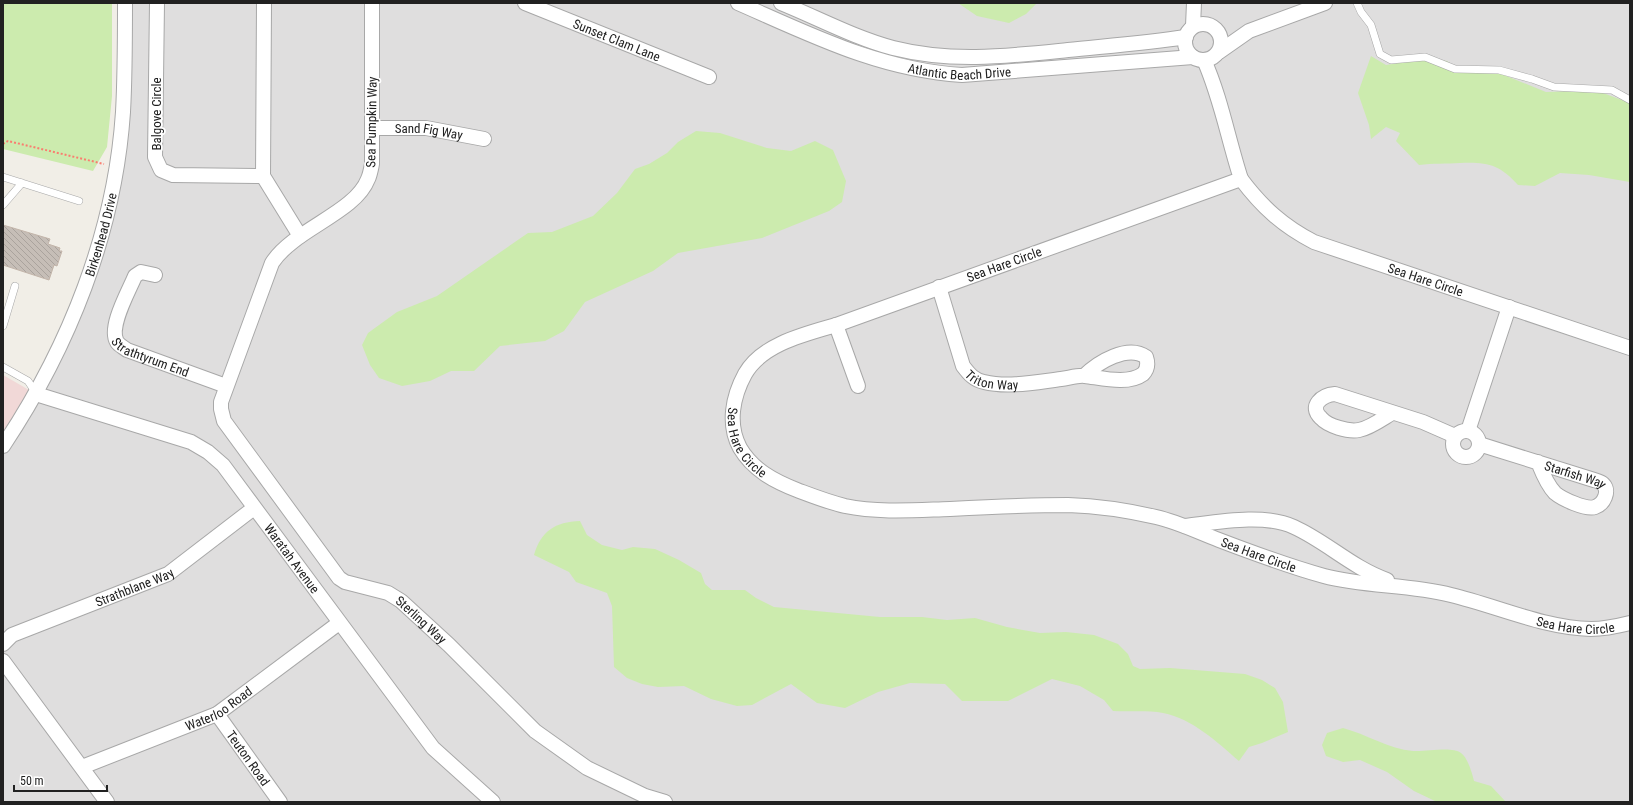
<svg xmlns="http://www.w3.org/2000/svg" width="1633" height="805" font-family="'Roboto Condensed',sans-serif">
	<defs>
		<pattern id="building-back-hatch" width="6" height="6" patternUnits="userSpaceOnUse"><rect width="6" height="6" fill="#c6beb7"/><path d="M-1 5l2 2M0 0l6 6M5-1l2 2" fill="none" stroke="#aaa39d"/></pattern>
	</defs>
	<rect width="100%" height="100%" fill="#f1eee7"/>
	<path fill="#dfdede" d="M125 3H1630V802H3V446L73 318 110 196Z"/>
	<path fill="#f1d8d7" d="M3 375 36 394 3 446Z"/>
	<path fill="#ccebae" d="M3 3H112V96L107 147 93 171 3 149Z
		M958 3H1037L1026 14 1009 23 977 16Z
		M1371 56 1386 65 1429 58 1447 61 1461 71 1499 73 1546 92 1576 91 1603 93 1630 103V182L1589 175 1560 173 1535 186 1518 185C1499 164 1487 162 1460 163 1446 164 1433 163 1419 165L1396 141 1400 133 1386 127 1371 139 1369 125 1358 93Z
		M696 131 720 133 767 148 791 151 815 141 833 150 846 181 842 202 829 211 762 238 678 253 653 271 585 302 564 331 545 341 500 346 474 371H451L430 381 402 386 379 378 370 365 362 345 368 333 397 312 437 296 528 233 552 232 593 216 617 193 635 169 649 164 667 153 678 142Z
		M580 521 587 535 602 545 622 550 633 547 655 549 679 560 701 573 705 584 712 590H745L756 598 774 607 880 617H922L947 620 975 618 1007 627 1040 633 1066 632 1094 635 1118 644 1128 654 1133 666 1140 669 1170 668 1245 674 1262 680 1275 688 1283 702 1288 732 1262 743 1249 747 1239 761C1217 742 1193 719 1163 713 1148 710 1129 712 1113 711L1104 700 1080 686 1052 679 1008 701H962L945 684 910 683 878 692 845 708 817 703 791 684 752 705 737 706 711 699 684 686 658 687 642 684 627 678 614 667 612 606 607 593 576 582 569 572 534 555C541 531 555 522 580 521Z
		M1343 728C1366 734 1389 749 1413 751 1426 752 1452 746 1461 753 1468 758 1472 773 1474 781L1491 786 1506 802H1437L1414 791 1387 772 1360 760 1343 762 1326 756 1322 745 1327 733Z"/>
	<path fill="url(#building-back-hatch)" stroke="#c3b5aa" d="M3 225 50 239 48 244 60 248 59 251H62L57 266 54 265 49 280 3 265Z"/>
	<g fill="none" stroke-linecap="round" stroke-linejoin="round">
		<defs>
			<path id="lane" d="M1357 3 1361 12 1371 25 1380 54 1391 60 1425 57 1455 69 1499 70 1532 79 1554 87 1612 90 1630 100
				M3 177 79 201
				M3 205 22 183
				M3 326 15 286
				M3 367 28 381 36 393"/>
			<g id="street">
				<path d="M157 3 155 157 161 170 173 175 263 176"/>
				<path d="M264 3 263 176 300 236"/>
				<path id="s1" d="M372 3V164C371 169 370 175 368 179 355 213 294 229 272 263L221 402V409L224 421 339 578 345 582 388 593 401 601 449 645 535 731 587 768 645 796 665 802"/>
				<path id="s2" d="M525 3 709 77"/>
				<path id="s3" d="M738 3C811 35 880 70 962 75L1193 57"/>
				<path d="M781 3C818 18 855 38 893 48 952 63 1009 56 1068 50 1107 46 1147 43 1186 37"/>
				<circle cx="1203" cy="42" r="18"/>
				<path d="M1193 26 1194 3"/>
				<path d="M1219 52 1249 31 1325 3"/>
				<path id="s4" d="M1204 60C1221 98 1228 139 1241 179L836 325C805 334 762 344 745 374 733 396 727 424 740 448 753 470 774 481 797 490 813 496 828 502 845 506 879 513 916 510 950 509 989 507 1029 505 1068 505 1098 506 1126 510 1156 517 1178 522 1198 532 1219 540 1253 553 1288 566 1324 576 1365 587 1409 584 1451 595 1497 606 1544 628 1591 629 1604 629 1618 626 1630 623"/>
				<path id="s5" d="M372 128H426L484 139"/>
				<path id="s6" d="M1241 179C1262 207 1283 226 1314 242L1630 348"/>
				<path id="s7" d="M155 275 141 272 135 276C129 291 108 327 117 342 119 345 123 347 127 350L226 386"/>
				<path id="s8" d="M939 287 963 366C969 374 974 380 984 382 1008 388 1037 382 1061 379 1069 378 1078 375 1085 376 1102 378 1128 385 1143 374 1148 369 1148 363 1146 357 1128 344 1098 362 1084 376"/>
				<path d="M836 325 858 386"/>
				<path id="s9" d="M36 394 191 442 208 452 223 465 433 748 493 802"/>
				<path d="M1392 413C1382 419 1370 428 1359 430 1348 432 1328 426 1321 418 1308 406 1322 395 1335 394L1423 422 1455 436"/>
				<circle cx="1466" cy="444" r="13"/>
				<path d="M1468 431 1509 307"/>
				<path id="s10" d="M1479 444 1594 480C1597 481 1601 482 1603 484 1610 491 1604 504 1595 507 1586 510 1562 499 1555 493 1547 485 1542 472 1538 462"/>
				<path id="s11" d="M3 446C69 347 115 232 123 112 125 76 125 39 125 3"/>
				<path d="M1185 526C1218 522 1264 513 1294 527 1327 542 1351 567 1387 580"/>
				<path id="s12" d="M3 644 12 635 168 574 254 508"/>
				<path d="M3 661 107 802"/>
				<path id="s13" d="M217 714 280 802"/>
				<path id="s14" d="M82 767 217 714 339 623"/>
			</g>
		</defs>
		<use href="#lane" stroke="#a8a8a8" stroke-width="8"/>
		<use href="#street" stroke="#a8a8a8" stroke-width="16"/>
		<path stroke="#fa7d6f" stroke-width="2" stroke-dasharray="2 2" stroke-linecap="butt" d="M3 144 8 141 104 164"/>
		<use href="#lane" stroke="#fff" stroke-width="7"/>
		<use href="#street" stroke="#fff" stroke-width="14"/>
	</g>
	<g text-anchor="middle" stroke-width="3.5" stroke-linejoin="round" paint-order="stroke">
		<g font-size="13" fill="#212121" stroke="#fff">
			<text dy="5" stroke="none"><textPath href="#s2" startOffset="99">Sunset Clam Lane</textPath></text>
			<text dy="5" stroke="none"><textPath href="#s3" startOffset="234">Atlantic Beach Drive</textPath></text>
			<text transform="translate(156 114) rotate(-90)" y="5">Balgove Circle</text>
			<text transform="translate(371 122) rotate(-89)" y="5">Sea Pumpkin Way</text>
			<text dy="5" stroke="none"><textPath href="#s5" startOffset="57">Sand Fig Way</textPath></text>
			<text dy="5" stroke="none"><textPath href="#s11" startOffset="234">Birkenhead Drive</textPath></text>
			<text transform="translate(1004 264) rotate(-20)" y="5">Sea Hare Circle</text>
			<text dy="5" stroke="none"><textPath href="#s6" startOffset="215">Sea Hare Circle</textPath></text>
			<text dy="5" stroke="none"><textPath href="#s7" startOffset="129">Strathtyrum End</textPath></text>
			<text dy="5" stroke="none"><textPath href="#s8" startOffset="117">Triton Way</textPath></text>
			<text dy="5" stroke="none"><textPath href="#s4" startOffset="736">Sea Hare Circle</textPath></text>
			<text dy="5" stroke="none"><textPath href="#s10" startOffset="101">Starfish Way</textPath></text>
			<text dy="5" stroke="none"><textPath href="#s4" startOffset="1283">Sea Hare Circle</textPath></text>
			<text dy="5" stroke="none"><textPath href="#s9" startOffset="318">Waratah Avenue</textPath></text>
			<text dy="5" stroke="none"><textPath href="#s12" startOffset="144">Strathblane Way</textPath></text>
			<text dy="5" stroke="none"><textPath href="#s1" startOffset="762">Sterling Way</textPath></text>
			<text dy="5" stroke="none"><textPath href="#s4" startOffset="1609">Sea Hare Circle</textPath></text>
			<text dy="5" stroke="none"><textPath href="#s14" startOffset="149">Waterloo Road</textPath></text>
			<text dy="5" stroke="none"><textPath href="#s13" startOffset="54">Teuton Road</textPath></text>
		</g>
	</g>
	<rect width="1633" height="805" fill="none" stroke="#212121" stroke-width="8"/>
	<path d="M14 785v6h93v-6" fill="none" stroke="#212121" stroke-width="2"/>
	<text x="20" y="785" font-size="12" fill="#212121" stroke="#ffffff" stroke-width="3" paint-order="stroke">50 m</text>
</svg>
